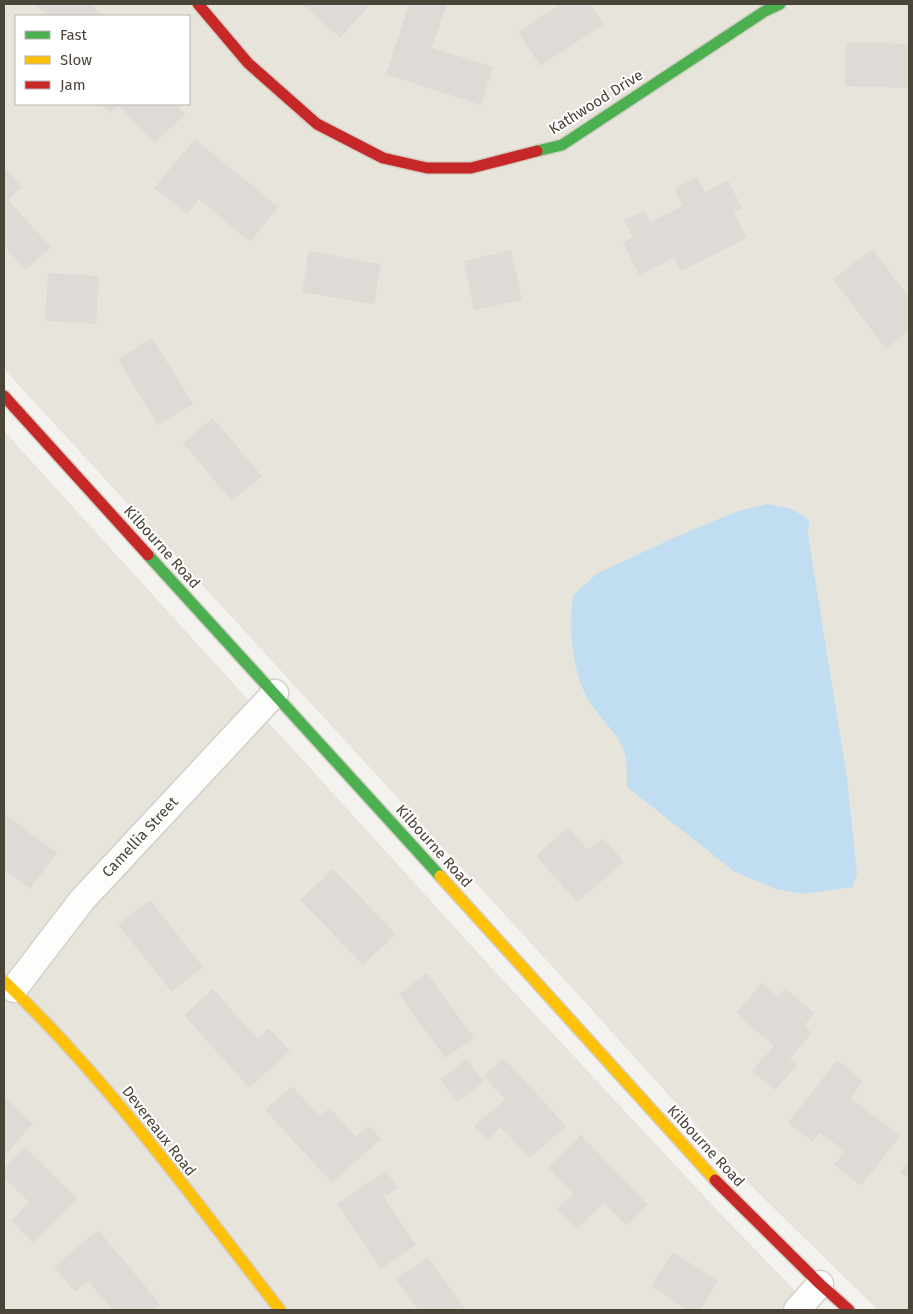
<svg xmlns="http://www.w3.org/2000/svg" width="913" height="1314" font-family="'Fira Sans',sans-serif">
	<rect width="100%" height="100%" fill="#f4f2ee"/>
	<path fill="#e7e4dc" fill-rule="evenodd" d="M4 4H909V1310H878L746 1181 573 989 4 369ZM16 16H189V104H16Z
		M4 431 489 965 718 1211 814 1310H4Z"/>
	<path fill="#c0ddf1" d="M767 504 792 509 809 520 808 535 847 778 857 873 853 887 803 894 776 889 735 872 627 787C627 772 628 756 620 742 609 723 591 710 583 689 571 659 569 626 573 595L598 573 678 536 738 511Z"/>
	<path fill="#dedbd6" d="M35 4H91L103 16H48Z
		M302 4H364L368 7 340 38Z
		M409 4H447L432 48 493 67 481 105 386 74Z
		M561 4H590L604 24 540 66 518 32Z
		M846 42 909 44V88L845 86Z
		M100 104H175L185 114 155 143 118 106 110 114Z
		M195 139 278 207 250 242 199 199 187 214 154 188Z
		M4 167 22 187 8 200 51 247 26 270 4 246Z
		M697 177 705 192 728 180 742 208 734 212 747 238 681 271 674 258 639 275 623 242 633 237 624 220 645 210 650 222 683 206 674 189Z
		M872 249 909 297V331L886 349 833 279Z
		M511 250 522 300 474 310 464 261Z
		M309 251 381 264 374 304 302 292Z
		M48 273 99 276 96 324 45 321Z
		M152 338 193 404 158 425 118 359Z
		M213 418 262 476 232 501 183 443Z
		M4 814 57 853 30 889 4 870Z
		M568 827 588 850 603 838 624 862 577 902 536 856Z
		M333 869 396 934 363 965 300 900Z
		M150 900 203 967 172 992 118 925Z
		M427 973 474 1038 445 1058 399 994Z
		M762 983 778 997 785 988 814 1013 804 1026 812 1033 790 1059 797 1065 775 1090 752 1071 774 1046 736 1013Z
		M213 989 257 1039 269 1028 290 1051 249 1088 184 1015Z
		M504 1058 566 1126 530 1158 501 1127 487 1140 474 1126 505 1099 483 1076Z
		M466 1059 484 1081 458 1102 440 1080Z
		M837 1060 863 1081 850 1098 900 1136 861 1186 834 1165 845 1152 820 1132 813 1142 788 1123Z
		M292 1086 320 1116 330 1108 356 1137 369 1126 381 1139 332 1183 265 1110Z
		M4 1097 33 1124 4 1156Z
		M581 1135 648 1205 627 1226 604 1203 577 1229 557 1209 573 1194 548 1167Z
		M25 1147 77 1198 34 1243 11 1221 29 1202 4 1178V1168Z
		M909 1160V1179L900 1172Z
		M386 1171 398 1188 384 1197 416 1245 381 1269 337 1204Z
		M98 1230 161 1305 154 1310H113L88 1281 75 1292 54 1267Z
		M673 1252 718 1281 700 1310H688L651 1286Z
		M428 1257 466 1310H418L396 1279Z"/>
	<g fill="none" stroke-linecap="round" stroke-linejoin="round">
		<defs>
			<path id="street" d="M14 989 82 900 275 693
				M797 1310 820 1284"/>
			<path id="fast" d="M537 151 562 145 765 11 780 4
				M148 555 440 876"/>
			<path id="slow" d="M440 876 715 1180
				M4 981C108 1080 192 1197 280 1310"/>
			<path id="jam" d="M198 4 248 63 317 124 383 158 427 168H471L537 151
				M4 396 148 555
				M715 1180 820 1284 849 1310"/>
		</defs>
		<use href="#street" stroke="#d2d0cb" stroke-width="29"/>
		<use href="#fast" stroke="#d3cfc5" stroke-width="14"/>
		<use href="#slow" stroke="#d3cfc5" stroke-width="14"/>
		<use href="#jam" stroke="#d3cfc5" stroke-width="14"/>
		<use href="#street" stroke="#fdfdfc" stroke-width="26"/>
		<use href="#fast" stroke="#4caf50" stroke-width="11"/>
		<use href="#slow" stroke="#ffc107" stroke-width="11"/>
		<use href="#jam" stroke="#c62828" stroke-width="11"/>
	</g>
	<g text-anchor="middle" stroke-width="4" stroke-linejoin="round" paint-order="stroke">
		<g font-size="15" fill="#4b4439" stroke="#fff">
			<text transform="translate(596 102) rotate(-32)" y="5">Kathwood Drive</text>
			<text transform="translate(162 547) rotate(48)" y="5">Kilbourne Road</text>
			<text transform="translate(140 837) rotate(-47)" y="5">Camellia Street</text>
			<text transform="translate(434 846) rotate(48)" y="5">Kilbourne Road</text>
			<text transform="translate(159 1131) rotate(52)" y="5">Devereaux Road</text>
			<text transform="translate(706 1146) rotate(47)" y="5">Kilbourne Road</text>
		</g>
	</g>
	<rect width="913" height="1314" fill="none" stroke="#4b4439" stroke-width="10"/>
	<rect x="15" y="15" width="175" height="90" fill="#ffffff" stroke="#b7b4b0"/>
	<rect x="25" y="31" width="25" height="8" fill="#4caf50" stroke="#b7b4b0"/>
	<text x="60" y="40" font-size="15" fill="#4b4439">Fast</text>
	<rect x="25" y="56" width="25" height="8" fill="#ffc107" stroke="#b7b4b0"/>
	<text x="60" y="65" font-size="15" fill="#4b4439">Slow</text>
	<rect x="25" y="81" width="25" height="8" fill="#c62828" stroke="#b7b4b0"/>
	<text x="60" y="90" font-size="15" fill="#4b4439">Jam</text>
</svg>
